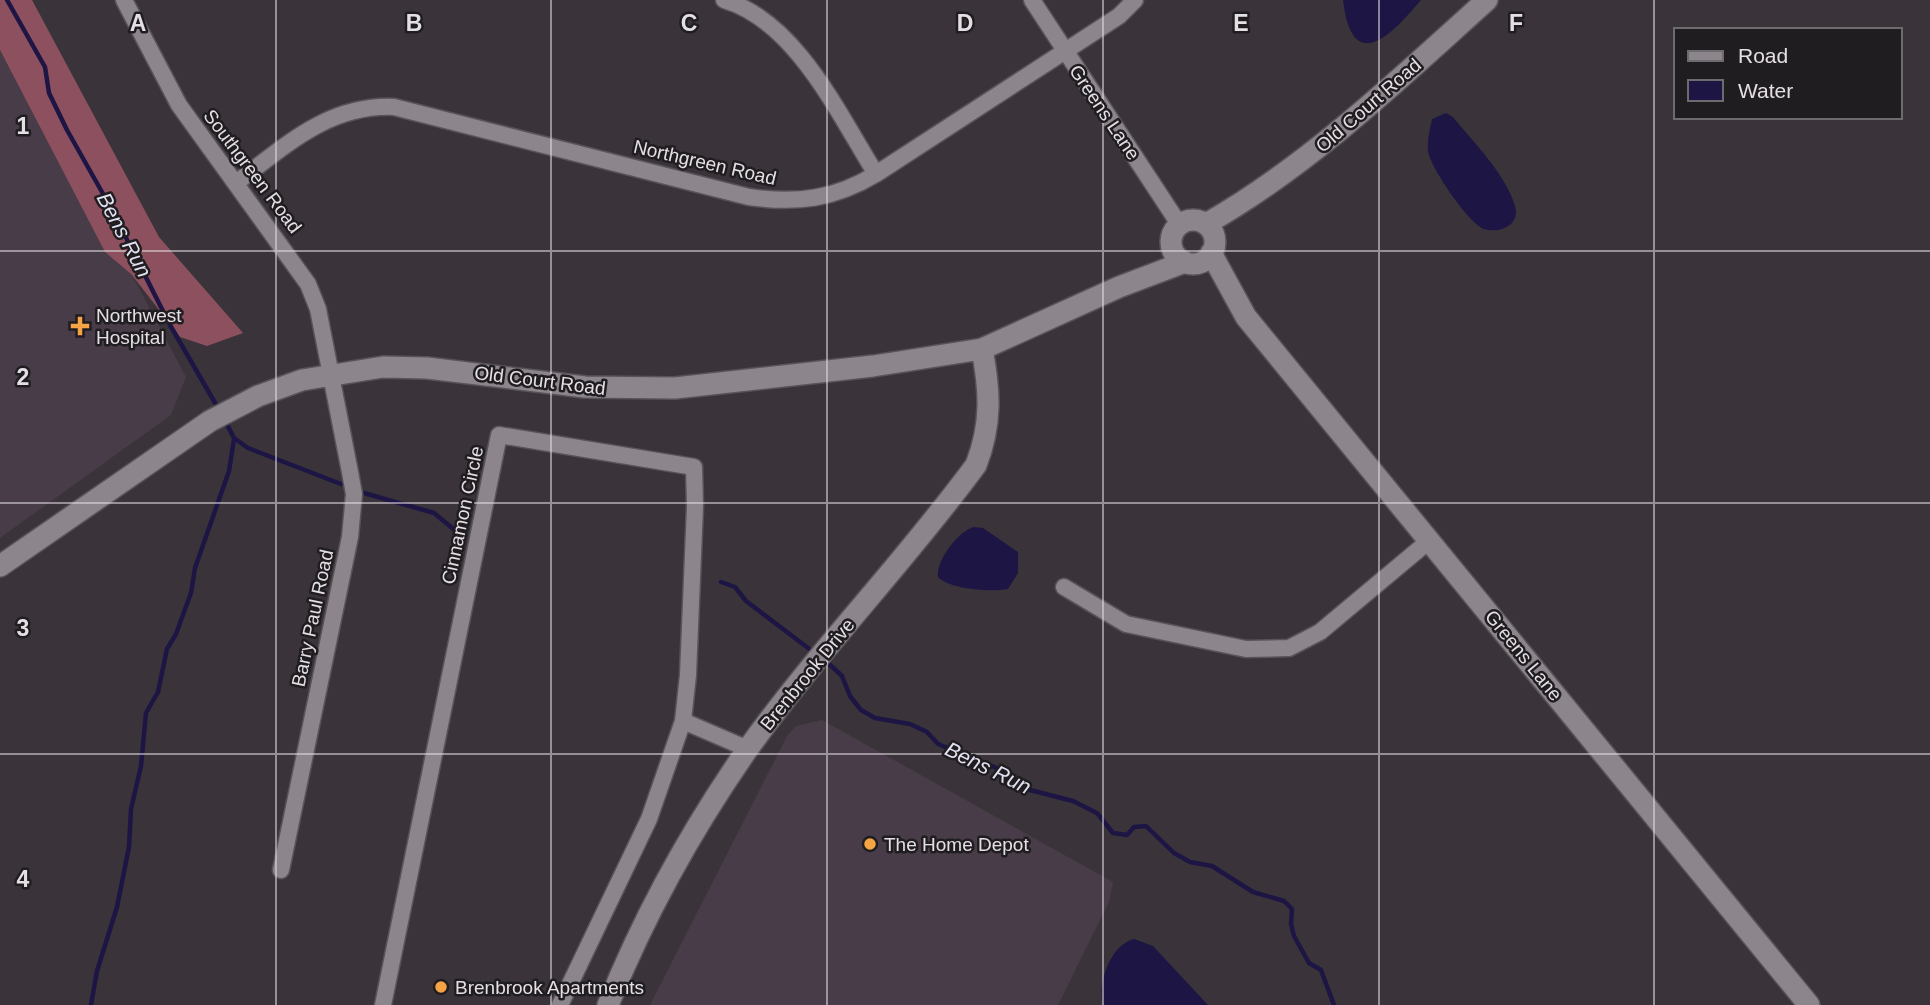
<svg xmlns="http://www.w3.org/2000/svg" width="1930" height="1005" font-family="Arial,sans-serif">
	<rect width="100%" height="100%" fill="#3a343a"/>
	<path fill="#473c47" d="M0 50 105 252 132 275 186 377 171 415 0 538Z
		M822 720 1113 882 1109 902 1058 1005H650L787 736 796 726Z"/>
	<path fill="#8d505e" d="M0 0H32L159 237 243 333 207 346 180 337 132 275 105 252 0 50Z"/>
	<path fill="#1d1644" d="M1343 0H1421C1391 36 1352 76 1343 0Z
		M1446 113 1453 117C1474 143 1505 173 1515 206 1521 225 1499 234 1484 229 1469 224 1430 167 1428 151 1427 140 1430 129 1432 119Z
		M973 527 983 528 1018 552V573L1008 589C991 592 951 590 938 577 936 560 958 532 973 527Z
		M1134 939 1153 946 1208 1005H1103C1097 983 1111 944 1134 939Z"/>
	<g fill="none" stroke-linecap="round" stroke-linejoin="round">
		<path stroke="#1d1644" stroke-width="4.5" d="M7 0 45 67 49 93 67 130 111 208 170 325 218 408
			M224 419 234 438 248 448 341 484
			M364 493 434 513 463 537
			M721 582 735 587 746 601 816 654
			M826 661 842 676 850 696 861 710 875 718 910 724 927 732 938 744 999 769 1009 780 1026 789 1073 801 1097 813 1113 833 1127 835 1134 827 1146 826 1174 853 1190 862 1212 866 1253 892 1284 901 1292 909 1291 924 1294 936 1309 963 1321 970 1334 1005
			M91 1005 97 971 117 907 129 847 131 809 141 766 146 713 158 692 167 649 176 634 191 593 195 568 229 471 234 439"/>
		<defs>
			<path id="street" d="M124 0 179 105 308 284 318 309 350 472 354 494 350 537 281 870
				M724 0C796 21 839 115 876 174
				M1032 0 1179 224
				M236 183C285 146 329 104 394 107L749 197C797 204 835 199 876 174L1119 16 1135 0
				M1064 587 1126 624 1246 649 1289 648 1320 632 1430 540
				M683 721 748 749
				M383 1005 499 435 694 467 695 506 688 675 683 721 649 819 560 1005"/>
			<path id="secondary" d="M1171 242a22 22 0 1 1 44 0a22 22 0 1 1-44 0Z
				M1206 224C1311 164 1398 80 1487 0
				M1211 253 1246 317 1809 1005
				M0 566 210 421 258 396 302 380 383 367 427 368 585 387 675 388 873 366 982 349 1119 287 1185 262
				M608 1005C644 916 692 829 747 750 818 651 904 563 976 465 992 424 990 391 982 349"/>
		</defs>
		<use href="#street" stroke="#585358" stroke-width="19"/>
		<use href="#secondary" stroke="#585358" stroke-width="24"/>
		<use href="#street" stroke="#8c858c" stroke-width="16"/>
		<use href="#secondary" stroke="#8c858c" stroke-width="21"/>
	</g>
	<path fill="none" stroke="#e4dfe4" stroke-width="2" stroke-opacity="0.55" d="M276 0V1005M551 0V1005M827 0V1005M1103 0V1005M1379 0V1005M1654 0V1005M0 251H1930M0 503H1930M0 754H1930"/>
	<g fill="#f5a345" stroke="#201d20" stroke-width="2.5">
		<path d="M76.5 315.5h7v7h7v7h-7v7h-7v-7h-7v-7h7z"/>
		<circle cx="870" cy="844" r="7"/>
		<circle cx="441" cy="987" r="7"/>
	</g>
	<g text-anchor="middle" stroke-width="5" stroke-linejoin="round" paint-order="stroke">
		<g font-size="19" fill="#e4dfe4" stroke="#201d20">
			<text transform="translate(1368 105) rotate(-41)" y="7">Old Court Road</text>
			<text transform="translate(1105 112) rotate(56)" y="7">Greens Lane</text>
			<text transform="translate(705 162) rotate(13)" y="7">Northgreen Road</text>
			<text transform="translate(253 171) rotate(53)" y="7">Southgreen Road</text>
			<text transform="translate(540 380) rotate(7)" y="7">Old Court Road</text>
			<text transform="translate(462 515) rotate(-78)" y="7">Cinnamon Circle</text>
			<text transform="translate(312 618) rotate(-78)" y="7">Barry Paul Road</text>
			<text transform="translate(1524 655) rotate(51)" y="7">Greens Lane</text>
			<text transform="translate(807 674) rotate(-51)" y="7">Brenbrook Drive</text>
		</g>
		<g font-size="19" fill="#e4dfe4" stroke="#201d20" text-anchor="start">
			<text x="96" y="322">Northwest<tspan x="96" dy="22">Hospital</tspan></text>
			<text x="884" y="851">The Home Depot</text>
			<text x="455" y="994">Brenbrook Apartments</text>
		</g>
		<g font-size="21" font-style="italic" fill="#e1e1f2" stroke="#201d20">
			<text transform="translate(124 235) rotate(62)" y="7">Bens Run</text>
			<text transform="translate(988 768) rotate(26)" y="7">Bens Run</text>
		</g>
	</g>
	<g font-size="23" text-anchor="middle" font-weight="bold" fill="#e4dfe4" stroke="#201d20" stroke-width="5" stroke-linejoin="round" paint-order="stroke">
		<text x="138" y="31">A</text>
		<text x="414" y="31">B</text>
		<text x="689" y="31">C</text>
		<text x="965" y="31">D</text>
		<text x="1241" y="31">E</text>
		<text x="1516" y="31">F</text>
		<text x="23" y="134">1</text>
		<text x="23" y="385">2</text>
		<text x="23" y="636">3</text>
		<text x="23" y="887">4</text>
	</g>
	<rect x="1674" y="28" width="228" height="91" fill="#201d20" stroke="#6e6b6e" stroke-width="2"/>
	<rect x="1688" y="51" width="35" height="10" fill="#8c858c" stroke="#6e6b6e" stroke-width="2"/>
	<text x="1738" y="63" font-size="21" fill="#e4dfe4">Road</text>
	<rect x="1688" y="80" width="35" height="21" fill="#1d1644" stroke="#6e6b6e" stroke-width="2"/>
	<text x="1738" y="98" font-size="21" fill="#e4dfe4">Water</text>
</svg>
